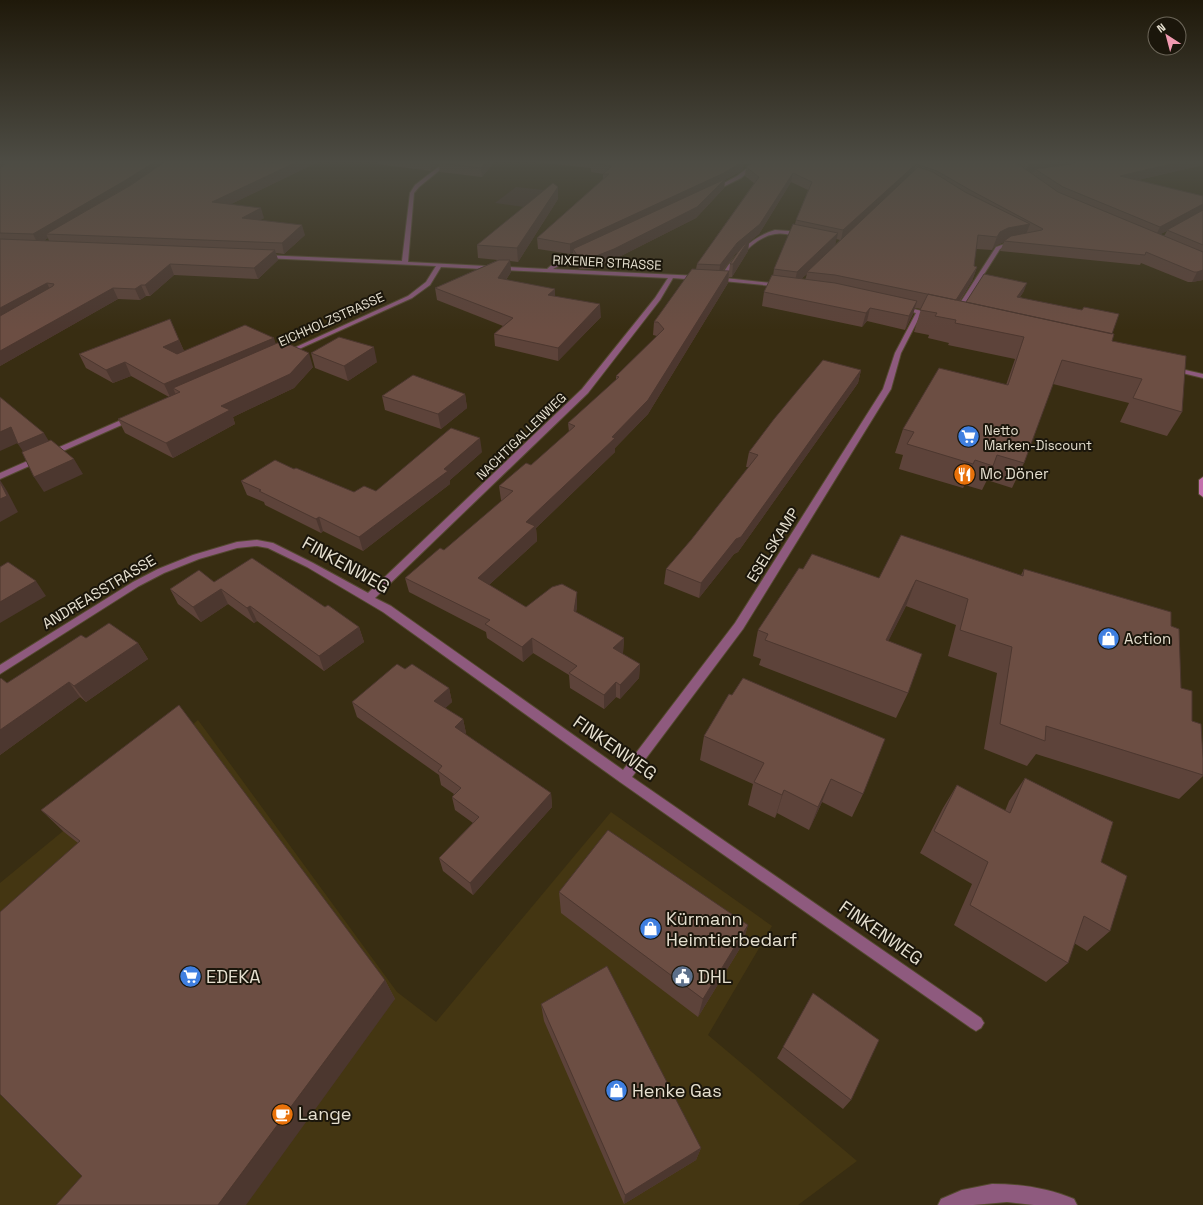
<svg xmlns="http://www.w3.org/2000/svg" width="1203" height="1205" font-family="'Space Grotesk',sans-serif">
	<rect width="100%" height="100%" fill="#382d12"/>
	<path fill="#443612" d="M198 720 397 992 436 1022 611 812 772 926 708 1035 857 1161 798 1205H0V883Z"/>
	<path fill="#443229" d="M516 187 544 190 524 207 495 203Z"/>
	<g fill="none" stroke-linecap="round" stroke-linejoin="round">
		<defs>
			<path id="street" d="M446 161H451L419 187 414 193 408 262 547 269 554 263 585 248 588 250 587 251 553 269 699 276 702 278 699 280 673 278 660 300 588 393 375 598 391 606 623 770 735 623 883 389 895 353 916 313 898 308 901 306 935 314 932 316 921 314 901 353 891 389 743 629 632 777 981 1018 984 1023 981 1028 976 1031 971 1028 620 782 383 612 307 567 268 548 257 546 237 548 199 559 164 573 139 586 0 674V665L133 582 158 569 193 555 237 542 257 540 273 543 313 563 368 593 582 389 655 298 668 278 441 267 430 285 412 298 288 354 283 353 408 296 426 282 436 266 264 258 262 257V255L402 261 410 193 415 185Z
				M756 161H761L741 178 715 191 711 190 737 176Z
				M775 230 789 231 806 236 803 238C794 236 784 232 775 234 754 237 735 261 725 278L781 284 784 286 783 287 713 280V278H720C732 257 751 237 775 230Z
				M1013 241 1018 242 1000 249 958 315H954L953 314 996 247Z
				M1172 367 1203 374V378L1170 370 1169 369Z
				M128 417H131L135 419 0 479V473Z
				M992 1184C1020 1184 1048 1188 1074 1199L1077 1205H1034L1007 1202 973 1205H938L941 1199 962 1190Z"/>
			<path id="secondary" d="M1203 477V497L1199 494V480Z"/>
		</defs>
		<use href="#street" stroke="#544930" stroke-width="2"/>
		<use href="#secondary" stroke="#544930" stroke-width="2"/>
		<use href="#street" fill="#8e5a7e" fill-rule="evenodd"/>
		<use href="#secondary" fill="#c270ab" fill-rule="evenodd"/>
	</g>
	<path fill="#5d433a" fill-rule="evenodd" d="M0 161H320L231 204 264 218 260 220 305 235 284 254 276 253 278 260 258 279 174 275 150 296H146L140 300 118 299 0 366ZM48 238 49 241H44L46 239Z
		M377 161H495L482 177 440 172 439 165 431 171 377 164Z
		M525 161H753L750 164H743V170L725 180 724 188 696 218 613 260 591 269H579L573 259V252L570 254 538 249 537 238 603 179V174L591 172V168Z
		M756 161H1203V165L1138 180 1203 196V280L1192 282H1188L1141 263 1140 265 1000 251 1004 242 995 246 992 250 976 249 974 266 977 267 972 281 960 301 966 302 1024 291 1020 297 1112 334V341L1182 412 1167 436 1120 422 1129 403 1053 384 1024 463 1012 488 987 480 982 490 965 485 963 488 899 469 903 455 895 453 903 429 1006 385 1015 359 948 345 949 343 928 338 929 335 914 332 921 309 915 308 913 314 905 330 867 321 862 327 762 306 764 292 773 276 774 269 795 224 796 220 808 190 791 182 759 234 749 242 748 251 732 277H729L728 283 648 414 615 448V452L536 528 537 541 489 585 526 607H577L576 612 624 638 623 653 622 654 640 664 639 678 620 699 616 697 604 709 570 688 569 675 533 653 523 662 487 638 486 632 409 592 405 578 444 550 502 501 501 500 499 486 531 465 569 432 568 423 616 380V376L657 336 653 335 654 322 696 269 697 264 754 183 745 176 746 167ZM1167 231 1164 236 1160 234ZM836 239 840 240 835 245ZM739 251 730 264 729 271H723L736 253ZM807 274 805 280 801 279Z
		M558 199 518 262 510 261 511 272 506 280 555 289V296L601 317 558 361 495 346 494 334 503 326 437 300 435 288 498 260 478 258 477 245Z
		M170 319 184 351 276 344 313 367 294 388 233 417 235 424 173 458 125 433 118 419 169 397 131 376 113 383 86 368 79 354Z
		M311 353 377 362 348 381 315 368Z
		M861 370 858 383 738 552 734 554 699 598 664 584 666 569 691 540 749 467H746L749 452Z
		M465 394 467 408 441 429 385 410 382 396Z
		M482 452 450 480V484L363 551 323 531 321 533 265 505 264 502 247 495 241 481 294 469 354 492 376 491Z
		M803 569 879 578 1021 575 1024 569 1171 626 1181 688 1192 721 1203 776 1179 799 1036 754 1027 766 984 749 997 673 948 656 956 625 906 606 888 641 908 693 896 718 759 665 761 659 753 656 758 630Z
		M214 582 325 607 359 627 364 642 324 671 257 621 254 623 228 604 201 622 178 604 170 589Z
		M86 638 138 643 148 659 86 702 80 697 0 755V679L7 683Z
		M405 669 449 688 452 702 445 708 463 719 466 733 465 734 551 793 552 807 473 895 443 871 439 858 473 823 455 810 452 797 454 794 441 785 439 775 357 717 352 702Z
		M729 694 863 794 852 817 822 802 809 830 777 813 775 818 748 805 753 784 700 760 704 736Z
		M1025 778 1101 862 1110 931 1087 951 1074 943 1068 963 1046 982 954 925 972 884 920 853 943 808 957 785 1005 811 1009 801Z
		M41 810 385 980 395 999 82 1176 78 843 64 832Z
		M559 892 748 925 742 945 698 1017 561 913Z
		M813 993 851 1100 843 1109 777 1058Z
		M541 1004 701 1148 696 1160 624 1204 544 1021Z"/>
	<path fill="#4c372f" d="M0 161H16L0 173Z
		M156 161H171L46 234 48 238 38 244 33 234Z
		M278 161H320L215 212 212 202 279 166Z
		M430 161H443L439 163V165L431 171 430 162Z
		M487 161H495L482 177 481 168Z
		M743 161H744L743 170 725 180 724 188 696 218 613 260 591 269V258L573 249V252L570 254V244Z
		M1055 161H1081L1059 170 1035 169 1034 172 1025 173 1029 164Z
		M1183 161H1203V165L1116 185 1120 176Z
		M916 164 913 173 841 240 843 230Z
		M793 173 791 182 759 234 749 242 748 251 732 277 733 264 746 245 736 253 719 275 720 265Z
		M558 187V199L518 262 517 248Z
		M1203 204V211L1167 230V231L1155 237 1160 227Z
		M261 208 264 218 246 228 242 218Z
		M1030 224 1025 237 1004 241V242L995 246 992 250 997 237 1000 232 1008 228Z
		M302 225 305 235 284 254 282 243Z
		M838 233 835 246 807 272V274L794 285 797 272Z
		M275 250 278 260 258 279 254 268Z
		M510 260 511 272 499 290 498 278Z
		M170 264 174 275 150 296 145 285Z
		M977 267 972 281 950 315 955 300Z
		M1203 270V280L1192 282 1197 272Z
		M729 271 728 283 648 414 615 448V452L536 528 537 541 480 593 478 578 526 522 612 437Z
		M47 283 52 294 0 323V308Z
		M1027 283 1024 291 1013 306 1017 297Z
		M141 285 146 296 140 300 135 289Z
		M113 288 118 299 0 366V351Z
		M555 289V301L548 295Z
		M917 301 913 314 905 330 909 316Z
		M600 304 601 317 558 361V348Z
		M870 308 867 321 862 327 866 313Z
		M274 338 278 351 173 388 176 395 170 397 164 384Z
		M179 340 185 353 169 360 163 347Z
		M374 347 377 362 348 381 344 366Z
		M309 353 313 367 294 388 233 417 235 424 173 458 166 443 221 406Z
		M125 362 131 376 113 383 106 370Z
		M861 370 858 383 738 552 734 554 699 598 701 583Z
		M465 394 467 408 441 429 438 414Z
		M11 427 20 442 0 451V432Z
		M44 433 53 448 28 459 18 444Z
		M480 438 482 452 450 480V484L363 551 359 537 444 469Z
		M74 459 83 474 44 492 34 477Z
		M975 460 965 485 963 488 973 464Z
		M0 480 7 491 18 512 0 522Z
		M319 517 323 531 321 533 316 519Z
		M916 580 906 606 876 666 886 640Z
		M36 581 46 596 0 623V602Z
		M221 589 228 604 201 622 193 607Z
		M577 592V607L574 625V611Z
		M250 606 257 621 254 623 247 608Z
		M359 627 364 642 324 671 319 656Z
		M532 638 533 653 523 662 522 647Z
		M624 638 623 653 613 663V648Z
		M138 643 148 659 86 702 74 686Z
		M640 664 639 678 620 699V685Z
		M69 682 80 697 0 755V730Z
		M616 682V697L604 709V695Z
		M449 688 452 702 438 715 434 701Z
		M463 719 466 733 458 741 455 727Z
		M831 779 822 802 809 830 818 807Z
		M784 790 777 813 775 818 782 795Z
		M551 793 552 807 473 895 470 883Z
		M748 925 742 945 698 1017 703 999Z
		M385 980 395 999 246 1205H218Z
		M701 1148 696 1160 624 1204 625 1195Z"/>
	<path fill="#6c4e43" stroke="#4c372f" d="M9 161H156L126 180 33 234 0 233V168Z
		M166 161H246L277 163 284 161H299L212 202 261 208 242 218 302 225 282 243 46 234 131 185Z
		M441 161H487L481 168 439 163Z
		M594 161H743L724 173 570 244 537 238 609 174H603L612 166 591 163Z
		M756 161H1014L1058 192 1203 252V270L1197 272H1194L1146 252 1145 255 1004 241 1011 236 1042 230 1043 229 970 190 937 171 916 164 843 230 796 220 812 182 793 173 760 224 737 243 720 265 697 264 759 177 746 167Z
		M1024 161H1055L1029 164Z
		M1078 161H1183L1120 176 1203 196V204L1160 227 1063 187 1035 169 1071 164Z
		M918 167 933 172 965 192 1030 224 1008 228 1000 232 997 237 978 235 974 266 977 267 956 300 835 275 807 272Z
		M725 179 697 207 614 249 591 258H579L573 249Z
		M553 183 558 187 517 248 477 245Z
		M1203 210V245L1167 230Z
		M793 224 838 233 797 272 774 269Z
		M750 238 733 264H730L738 252Z
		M0 239 275 250 254 268 170 264 145 285H141L135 289 113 288 0 351V316L53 286 54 284 47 283 0 308Z
		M499 260H510L498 278 555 289 548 295 600 304 558 348 494 334 513 318 435 288Z
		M692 269 729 271 648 400 612 437 615 438 526 522 535 526 478 578 526 607 552 587 562 584 577 592 574 611 624 638 613 648 640 664 620 685 616 682 604 695 569 673 577 666 532 638 522 647 485 624 490 620 405 578 440 548 444 550 513 491 499 486 526 463 531 465 575 426 568 423 619 377 616 376 664 329 658 322H654Z
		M984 274 1027 283 1017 297 1082 310 1084 307 1119 314 1112 334 966 302Z
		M772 275 835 283 917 301 909 316 870 308 866 313 764 292Z
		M928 294 1114 334 1112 341 1186 356 1182 412 1133 398 1142 379 1062 360 1024 463 997 455 993 466 975 460 973 464 907 444 914 432 903 429 939 368 1008 385 1024 337 955 323 956 320 935 316 937 313 920 310Z
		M170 319 179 340 163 347 177 354 245 325 274 338 164 384 125 362 106 370 79 354Z
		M339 337 374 347 344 366 311 353Z
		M282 341 309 353 290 374 221 406 230 410 166 443 118 419 180 392 173 388Z
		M823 360 861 370 741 537 736 539 701 583 666 569 691 540 758 455 749 452 774 419Z
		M413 375 465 394 438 414 382 396Z
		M0 397 44 433 18 444 11 427 0 432Z
		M451 428 480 438 444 469 448 471 359 537 319 517 316 519 259 491 261 490 241 481 275 460 294 469 296 468 354 492 364 486 376 491Z
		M51 440 74 459 34 477 22 452Z
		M0 482 7 496 0 499Z
		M901 535 1023 576 1024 569 1171 612V626L1179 629 1181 688 1192 691V721L1201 724 1203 758V775L1046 726 1045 741 1000 724 1012 647 960 630 968 599 916 580 886 640 922 654 908 693 765 640 768 634 758 630 799 568 803 569 812 554 879 578Z
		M252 558 325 607 328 605 359 627 319 656 250 606 247 608 221 589 193 607 170 589 199 570 214 582Z
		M8 562 36 581 0 602V567Z
		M109 623 138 643 74 686 69 682 0 730V679L1 678 7 683 81 635 86 638Z
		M397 664 405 669 412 664 449 688 434 701 463 719 455 727 551 793 470 883 439 858 479 817 452 797 461 788 438 771 442 766 352 702Z
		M743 678 885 739 863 794 831 779 818 807 784 790 782 795 754 782 764 763 704 736 729 694 732 695Z
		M179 705 385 980 218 1205H56L82 1176 0 1094V912L80 841 41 810Z
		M1025 778 1113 822 1101 862 1127 876 1110 931 1084 916 1068 963 970 905 988 862 934 831 957 785 1010 813Z
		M608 830 748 925 703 999 559 892Z
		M607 966 701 1148 625 1195 541 1004Z
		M813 993 879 1040 851 1100 783 1047Z"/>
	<linearGradient id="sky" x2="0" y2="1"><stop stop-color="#1f190a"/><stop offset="0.49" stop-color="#4d4c44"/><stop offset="1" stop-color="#4d4c44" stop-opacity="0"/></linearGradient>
	<rect width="1203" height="330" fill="url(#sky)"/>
	<defs>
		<symbol id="supermarket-disc" viewBox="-11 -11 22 22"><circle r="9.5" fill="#3f7fe0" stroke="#1b160b"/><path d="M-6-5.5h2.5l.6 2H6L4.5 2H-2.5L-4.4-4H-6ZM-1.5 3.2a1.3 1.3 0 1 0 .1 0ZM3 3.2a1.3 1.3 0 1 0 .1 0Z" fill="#fff"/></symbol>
		<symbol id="restaurant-disc" viewBox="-11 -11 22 22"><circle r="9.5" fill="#e8710a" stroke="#1b160b"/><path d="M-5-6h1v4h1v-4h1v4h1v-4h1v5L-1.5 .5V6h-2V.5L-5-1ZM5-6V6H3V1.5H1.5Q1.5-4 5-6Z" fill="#fff"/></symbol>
		<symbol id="shop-disc" viewBox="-11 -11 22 22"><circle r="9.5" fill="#3f7fe0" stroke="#1b160b"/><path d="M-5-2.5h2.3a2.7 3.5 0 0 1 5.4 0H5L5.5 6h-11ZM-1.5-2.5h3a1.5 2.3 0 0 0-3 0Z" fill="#fff"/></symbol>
		<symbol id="civic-disc" viewBox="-11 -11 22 22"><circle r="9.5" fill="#5c6f8a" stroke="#1b160b"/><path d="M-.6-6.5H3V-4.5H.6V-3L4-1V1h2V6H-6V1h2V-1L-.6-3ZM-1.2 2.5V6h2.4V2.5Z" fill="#fff"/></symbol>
		<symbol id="cafe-disc" viewBox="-11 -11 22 22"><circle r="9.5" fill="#e8710a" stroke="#1b160b"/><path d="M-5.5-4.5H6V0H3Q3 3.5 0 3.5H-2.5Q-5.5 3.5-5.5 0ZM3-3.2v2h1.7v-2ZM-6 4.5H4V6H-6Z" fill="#fff"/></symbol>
	</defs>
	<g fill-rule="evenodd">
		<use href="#supermarket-disc" x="956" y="424" width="25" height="25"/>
		<use href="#restaurant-disc" x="952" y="462" width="25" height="25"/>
		<use href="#shop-disc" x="1096" y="626" width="25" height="25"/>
		<use href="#shop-disc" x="638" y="916" width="25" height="25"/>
		<use href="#supermarket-disc" x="178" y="964" width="25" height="25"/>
		<use href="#civic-disc" x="670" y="964" width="25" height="25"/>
		<use href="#shop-disc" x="604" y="1078" width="25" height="25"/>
		<use href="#cafe-disc" x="270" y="1102" width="25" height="25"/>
	</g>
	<g text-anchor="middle" stroke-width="4" stroke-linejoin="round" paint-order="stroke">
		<g font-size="13" fill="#e5dfcf" stroke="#1b160b">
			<text transform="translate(607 262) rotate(3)" y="5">RIXENER STRASSE</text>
			<text transform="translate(331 319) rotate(-24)" y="5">EICHHOLZSTRASSE</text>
			<text transform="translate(521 436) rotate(-44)" y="5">NACHTIGALLENWEG</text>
		</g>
		<g font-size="13" fill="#e5dfcf" stroke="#1b160b" text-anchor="start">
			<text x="984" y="435">Netto<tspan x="984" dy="15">Marken-Discount</tspan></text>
		</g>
		<g font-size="15" fill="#e5dfcf" stroke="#1b160b" text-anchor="start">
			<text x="980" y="479">Mc Döner</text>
			<text x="1124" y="644">Action</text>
		</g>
		<g font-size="15" fill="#e5dfcf" stroke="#1b160b">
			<text transform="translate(773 545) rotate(-58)" y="5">ESELSKAMP</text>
			<text transform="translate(99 592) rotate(-31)" y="5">ANDREASSTRASSE</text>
		</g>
		<g font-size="18" fill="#e5dfcf" stroke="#1b160b">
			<text transform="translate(346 565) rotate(29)" y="6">FINKENWEG</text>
			<text transform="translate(615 748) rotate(35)" y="6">FINKENWEG</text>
			<text transform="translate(881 933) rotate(35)" y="6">FINKENWEG</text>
		</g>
		<g font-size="18" fill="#e5dfcf" stroke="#1b160b" text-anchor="start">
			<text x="666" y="925">Kürmann<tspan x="666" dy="21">Heimtierbedarf</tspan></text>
			<text x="206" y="983">EDEKA</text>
			<text x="698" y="983">DHL</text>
			<text x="632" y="1097">Henke Gas</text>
			<text x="298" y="1120">Lange</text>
		</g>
	</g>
	<g transform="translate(1167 36) rotate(324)"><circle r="19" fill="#1b160b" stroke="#6c6659"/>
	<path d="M0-3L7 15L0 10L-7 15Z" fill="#f19ab1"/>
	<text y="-6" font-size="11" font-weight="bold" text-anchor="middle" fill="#e5dfcf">N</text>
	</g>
</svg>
